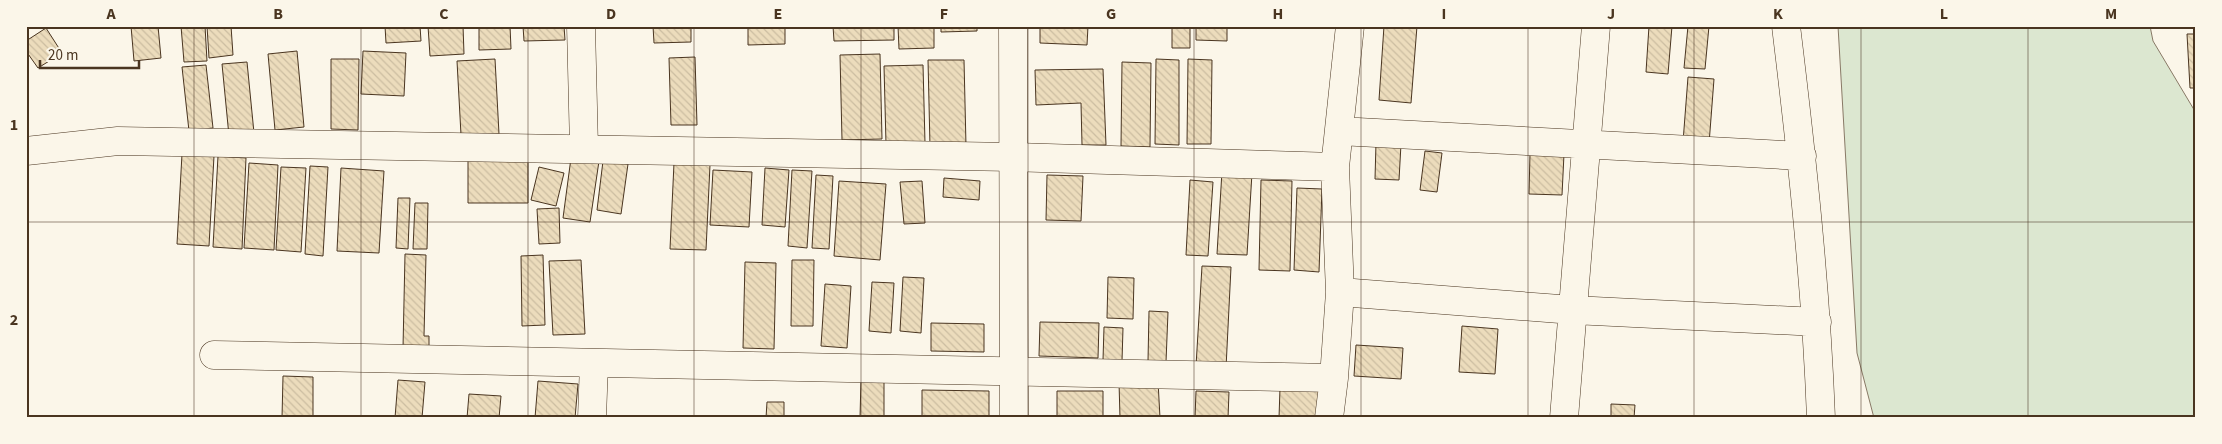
<svg xmlns="http://www.w3.org/2000/svg" width="2222" height="444" font-family="'Source Sans 3',sans-serif">
	<defs>
		<pattern id="building-back-hatch" width="6" height="6" patternUnits="userSpaceOnUse" patternTransform="scale(1.25)"><rect width="6" height="6" fill="#ecdcbc"/><path d="M-1 5l2 2M0 0l6 6M5-1l2 2" fill="none" stroke="#ccbda1"/></pattern>
	</defs>
	<rect width="100%" height="100%" fill="#fbf6e9"/>
	<path fill="#dce7d0" stroke="#887966" d="M1838 26H2150L2153 41 2196 113V418H1874L1857 353Z"/>
	<path fill="url(#building-back-hatch)" stroke="#4a3520" d="M131 26H158L161 58 134 61Z
		M181 26H205L207 61 184 62Z
		M207 26H231L233 55 209 58Z
		M385 26H420L421 41 386 43Z
		M428 26H463L464 54 430 56Z
		M479 26H510L511 49 479 50Z
		M523 26H564L565 40 524 41Z
		M653 26H691V42L654 43Z
		M748 26H785V44L748 45Z
		M833 26H894V40L834 41Z
		M898 26H934V48L899 49Z
		M941 26H977V31L941 32Z
		M1040 26H1088L1087 45 1040 43Z
		M1172 26H1190V48H1172Z
		M1196 26H1227V41L1196 40Z
		M1384 26H1417L1411 103 1379 100Z
		M1649 26H1672L1668 74 1646 72Z
		M1688 26H1709L1705 69 1684 68Z
		M46 28 62 53 38 68 26 51V41Z
		M2187 34H2196V88H2190Z
		M297 51 304 127 275 130 268 54Z
		M363 51 406 53 404 96 361 94Z
		M880 54 882 139 842 140 840 55Z
		M695 57 697 125H671L669 58Z
		M331 59H359L358 130 331 129Z
		M495 59 499 134 461 135 457 61Z
		M1156 59 1179 60V145L1155 144Z
		M1188 59 1212 60 1211 144H1187Z
		M928 60H964L966 146 930 147Z
		M247 62 254 133 229 136 222 64Z
		M1122 62 1151 63 1150 147 1121 146Z
		M206 65 213 128 189 131 182 67Z
		M923 65 925 143 886 144 884 66Z
		M1103 69 1106 145H1082L1081 103 1036 105 1035 70Z
		M1688 77 1714 79 1709 144 1683 142Z
		M1376 143 1401 144 1399 180 1375 179Z
		M1425 151 1442 153 1437 192 1420 190Z
		M1530 153 1564 154 1562 195 1529 194Z
		M182 154 214 156 209 246 177 244Z
		M218 156 246 158 242 249 213 247Z
		M468 158H528V203H468Z
		M571 158 599 161 590 222 563 218Z
		M603 161 628 164 621 214 597 210Z
		M249 163 278 165 274 250 244 248Z
		M674 163 710 165 706 250 670 249Z
		M310 166 328 167 323 256 305 254Z
		M281 167 306 168 301 252 276 250Z
		M539 167 564 173 556 206 531 200Z
		M341 168 384 171 379 253 337 251Z
		M765 168 789 170 785 227 762 225Z
		M713 170 752 172 749 227 710 225Z
		M792 170 812 171 807 248 788 246Z
		M1222 171 1252 173 1247 255 1217 254Z
		M816 175 833 176 829 249 812 248Z
		M1047 175 1083 176 1081 221 1046 220Z
		M944 178 980 181 979 200 943 197Z
		M1190 180 1213 182 1208 256 1186 255Z
		M1261 180 1292 181 1290 271 1259 270Z
		M839 181 886 184 880 260 834 256Z
		M922 181 925 223 904 224 900 182Z
		M1297 188 1322 189 1319 272 1294 270Z
		M398 198H410L408 249 396 248Z
		M415 203H428L427 249H413Z
		M559 208 560 243 539 244 537 209Z
		M405 254 426 255 424 336H429V348H403Z
		M543 255 545 325 522 326 521 256Z
		M581 260 585 334 553 335 549 261Z
		M792 260H814L813 326H791Z
		M745 262 776 263 774 349 743 348Z
		M1202 266 1231 267 1226 368 1196 366Z
		M903 277 924 278 921 333 900 331Z
		M1108 277 1134 278 1133 319 1107 318Z
		M872 282 894 283 891 333 869 331Z
		M825 284 851 286 847 348 821 346Z
		M1149 311 1168 312 1166 362 1148 361Z
		M1040 322 1099 323 1098 358 1039 356Z
		M931 323 984 324V352L931 351Z
		M1462 326 1498 329 1495 374 1459 372Z
		M1104 327 1123 328 1122 361 1103 360Z
		M1356 345 1403 348 1401 379 1354 376Z
		M283 376 313 377V418H282Z
		M861 379H884V418H860Z
		M398 380 425 382 422 418H395Z
		M538 381 578 384 575 418H535Z
		M1158 381 1160 418H1120L1119 382Z
		M1280 388 1321 389 1320 418H1279Z
		M922 390 989 391V417L922 416Z
		M1057 391H1103V418H1057Z
		M1196 391 1229 392 1228 418H1195Z
		M469 394 501 396 499 418H467Z
		M767 402H784V418H766Z
		M1611 404 1635 405 1634 418H1611Z"/>
	<g fill="none" stroke-linecap="round" stroke-linejoin="round">
		<defs>
			<path id="street" d="M581 26 584 148
				M1786 26C1802 157 1816 287 1821 418
				M1339 131 1802 156
				M26 151 118 141 1012 157 1335 167 1350 26
				M1335 167 1340 292 1573 310 1817 322
				M214 355 1334 378 1340 292
				M592 418 594 363
				M1329 418 1334 378
				M1564 418 1596 26"/>
			<path id="secondary" d="M1013 26 1014 418"/>
		</defs>
		<use href="#street" stroke="#4a3520" stroke-width="29"/>
		<use href="#secondary" stroke="#4a3520" stroke-width="29"/>
		<use href="#street" stroke="#fbf6e9" stroke-width="28"/>
		<use href="#secondary" stroke="#fbf6e9" stroke-width="28"/>
	</g>
	<path fill="none" stroke="#4a3520" stroke-width="1" stroke-opacity="0.55" d="M194 26V418M361 26V418M528 26V418M694 26V418M861 26V418M1028 26V418M1194 26V418M1361 26V418M1528 26V418M1694 26V418M1861 26V418M2028 26V418M26 222H2196"/>
	<rect width="2222" height="444" fill="none" stroke="#fbf6e9" stroke-width="55"/>
	<path d="M40 60v8h99v-8" fill="none" stroke="#4a3520" stroke-width="2.5"/>
	<text x="48" y="60" font-size="15" fill="#4a3520" stroke="#fbf6e9" stroke-width="4" paint-order="stroke">20 m</text>
	<rect x="28" y="28" width="2166" height="388" fill="none" stroke="#4a3520" stroke-width="2"/>
	<g font-size="16" text-anchor="middle" font-weight="bold" fill="#4a3520">
		<text x="111" y="19">A</text>
		<text x="278" y="19">B</text>
		<text x="444" y="19">C</text>
		<text x="611" y="19">D</text>
		<text x="778" y="19">E</text>
		<text x="944" y="19">F</text>
		<text x="1111" y="19">G</text>
		<text x="1278" y="19">H</text>
		<text x="1444" y="19">I</text>
		<text x="1611" y="19">J</text>
		<text x="1778" y="19">K</text>
		<text x="1944" y="19">L</text>
		<text x="2111" y="19">M</text>
		<text x="14" y="130">1</text>
		<text x="14" y="325">2</text>
	</g>
</svg>
